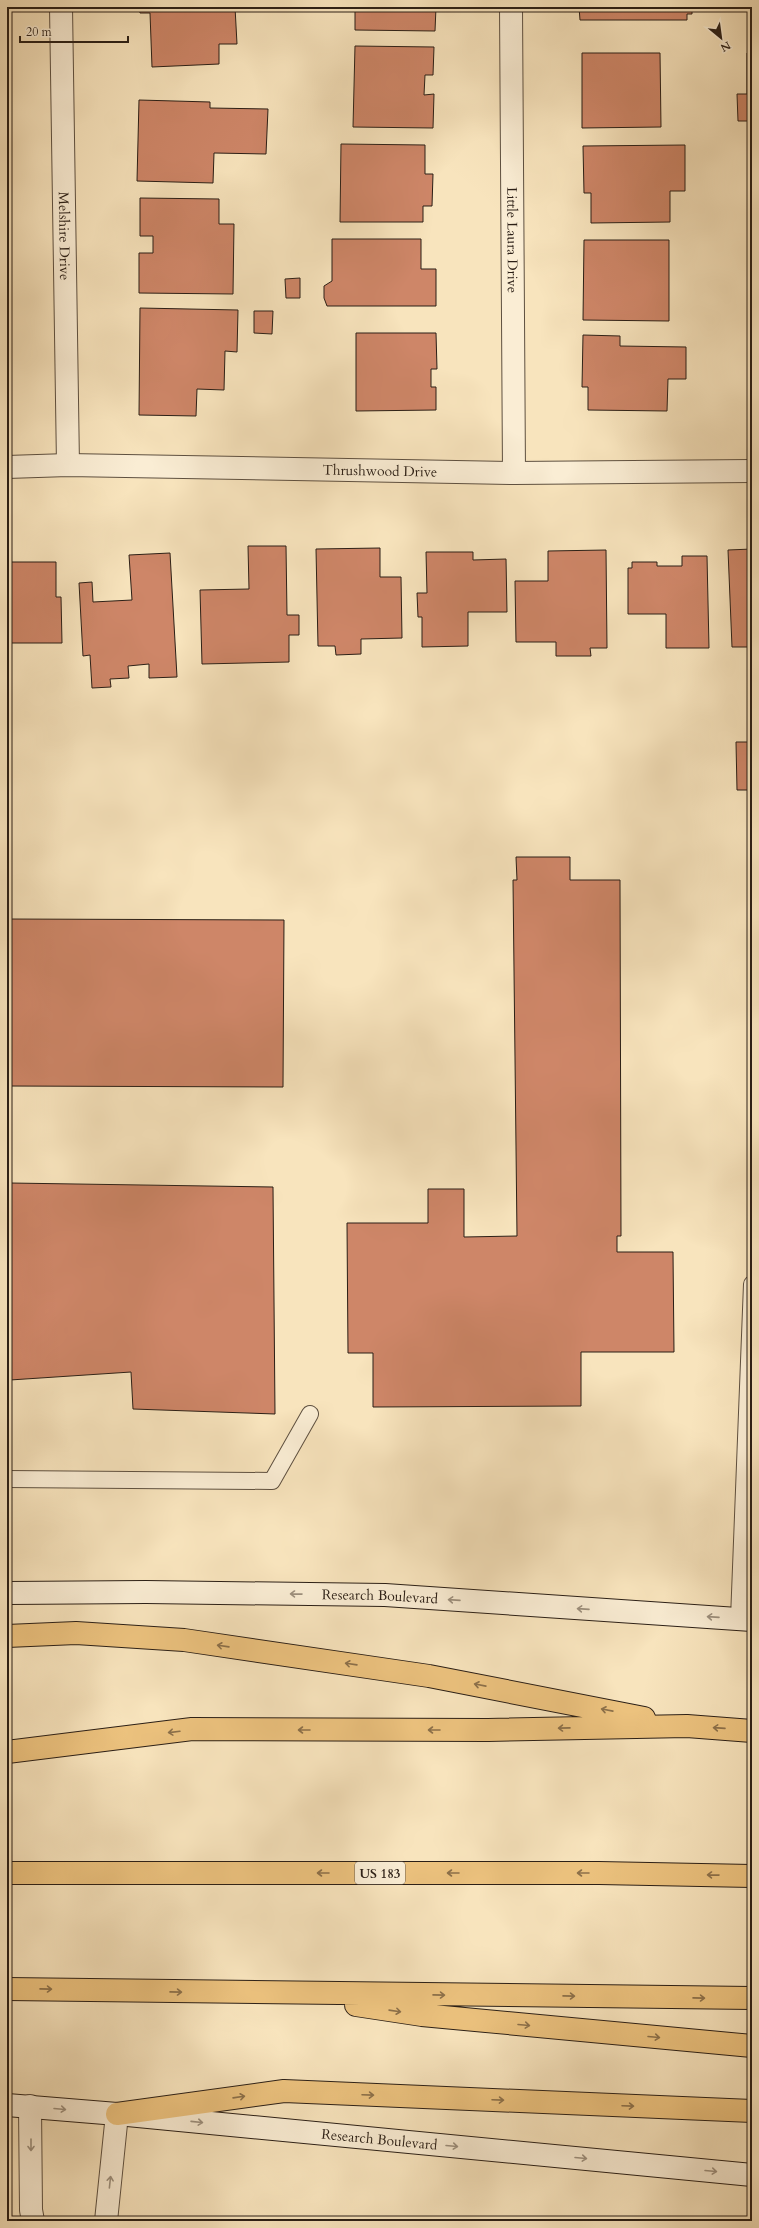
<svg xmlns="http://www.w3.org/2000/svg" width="759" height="2228" font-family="Cardo,serif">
	<rect width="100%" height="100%" fill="#f8e4bd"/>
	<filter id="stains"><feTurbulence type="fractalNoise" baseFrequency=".005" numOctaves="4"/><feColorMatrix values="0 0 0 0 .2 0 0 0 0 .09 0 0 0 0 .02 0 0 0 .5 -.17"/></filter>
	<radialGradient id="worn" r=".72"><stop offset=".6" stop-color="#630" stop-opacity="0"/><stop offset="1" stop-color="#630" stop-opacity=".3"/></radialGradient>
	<path fill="#ce8668" stroke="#2b1f16" d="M139 7H235L237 44H219V64L152 67 150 13H140Z
		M355 7H436L435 31 355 30Z
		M579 7H692V14H687V20H580Z
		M355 46 434 47 433 75H425L424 95 434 94 433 128 353 127Z
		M752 52V121H738L737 94H747V53Z
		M582 53H660L661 127 582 128Z
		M139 100 210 102V108L268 109 266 154 214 153 213 183 137 181Z
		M341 144 425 145V174H433L432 206H423V222H340Z
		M685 145V191H670V222L591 223V193H584L583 146Z
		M140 198 219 199V224H234L233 294 139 293V253H153V236H140Z
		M332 239H421V269H436V306H327L324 298V286L332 281Z
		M584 240H669V321L583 320Z
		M300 278V298H286L285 279Z
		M140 308 238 310 237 352 225 351 224 390 197 389 196 416 139 415Z
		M254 311H273L272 334 254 333Z
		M356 333H436L437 369H431V387H436V410L356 411Z
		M583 335 620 336V346L686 347V379H668L667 411 588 410V387H582Z
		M752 381V402L749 396V383Z
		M248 546H286L287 615H299V635H289V662L202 664 200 590 249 589Z
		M380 548V577H401L402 638 361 639V654L336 655 335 646H318L316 549Z
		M752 549V655H748V647H732L728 550Z
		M606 550 607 648H590L591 656H556V642H516L515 581H548V551Z
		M426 552H473V560L506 559 507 612H468V646L422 647V617H418L417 593H427Z
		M170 553 177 677 149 678V664L128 666 129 678 110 679 111 687 92 688 90 655 83 656 79 583 92 582 93 602 132 600 129 555Z
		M682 556H707L709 648H666V614H628V568H632V562H657V566H682Z
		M7 562H56V597H61L62 643H7Z
		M736 742H752V790H737Z
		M516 857H570V880H620L621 1236H617V1252H673L674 1352H581V1406L373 1407V1353H348L347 1223H428V1189H464V1237L517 1236 513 880H517Z
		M7 919 284 920 283 1087 7 1086Z
		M10 1183 273 1187 275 1414 133 1409 131 1372 10 1380Z"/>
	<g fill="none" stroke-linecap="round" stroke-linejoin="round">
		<defs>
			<path id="service" d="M7 1479 272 1481 310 1414
				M739 1619 752 1284"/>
			<g id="minor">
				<path id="s1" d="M61 7 68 465"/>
				<path id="s2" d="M511 7 514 473"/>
				<path id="s3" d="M7 467 68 465 514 473 752 471"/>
				<path d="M30 2106 31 2210 33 2221"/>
				<path d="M106 2221 117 2114"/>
			</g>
			<g id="secondary">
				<path id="s4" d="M7 1593 146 1592 385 1595 752 1620"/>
				<path id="s5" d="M7 2105 117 2114 752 2175"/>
			</g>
			<path id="motorway" d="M7 1636 76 1633 184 1640 429 1676 644 1718
				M7 1752 192 1729 488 1730 687 1726 752 1731
				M7 1873H599L752 1876
				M7 1989 752 1998
				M356 2005 422 2015 752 2046
				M117 2114 284 2091 752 2111"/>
		</defs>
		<use href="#service" stroke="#5e5040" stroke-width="18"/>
		<use href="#minor" stroke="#5e5040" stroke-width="24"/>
		<use href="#secondary" stroke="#2b1f16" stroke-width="24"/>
		<use href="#motorway" stroke="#2b1f16" stroke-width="24"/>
		<use href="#service" stroke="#faedd4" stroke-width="16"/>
		<use href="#minor" stroke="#faedd4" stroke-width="22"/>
		<use href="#secondary" stroke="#faedd4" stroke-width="22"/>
		<use href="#motorway" stroke="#ecc27e" stroke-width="22"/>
	</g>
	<defs><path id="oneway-shaft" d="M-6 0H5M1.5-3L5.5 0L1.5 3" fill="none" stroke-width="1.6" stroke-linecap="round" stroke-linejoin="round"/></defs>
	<g stroke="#9d907e">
		<use href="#oneway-shaft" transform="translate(296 1594) rotate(-179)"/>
		<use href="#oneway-shaft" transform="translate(454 1600) rotate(-176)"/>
		<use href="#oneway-shaft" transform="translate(583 1609) rotate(-176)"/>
		<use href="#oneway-shaft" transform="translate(713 1617) rotate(-176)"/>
		<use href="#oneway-shaft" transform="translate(60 2109) rotate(5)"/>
		<use href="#oneway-shaft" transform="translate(197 2122) rotate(6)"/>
		<use href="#oneway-shaft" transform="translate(31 2145) rotate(90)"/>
		<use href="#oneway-shaft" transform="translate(452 2146) rotate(5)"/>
		<use href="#oneway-shaft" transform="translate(581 2158) rotate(5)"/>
		<use href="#oneway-shaft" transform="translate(711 2171) rotate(5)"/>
		<use href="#oneway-shaft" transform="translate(110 2182) rotate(-84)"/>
	</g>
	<g stroke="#8c704a">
		<use href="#oneway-shaft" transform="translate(223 1646) rotate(-172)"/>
		<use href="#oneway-shaft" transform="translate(351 1664) rotate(-172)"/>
		<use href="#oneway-shaft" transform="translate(480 1685) rotate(-169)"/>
		<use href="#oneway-shaft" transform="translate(607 1710) rotate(-169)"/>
		<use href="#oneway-shaft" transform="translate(564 1728) rotate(179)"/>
		<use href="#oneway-shaft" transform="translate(719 1728) rotate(-176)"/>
		<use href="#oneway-shaft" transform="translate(304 1730) rotate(-180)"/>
		<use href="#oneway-shaft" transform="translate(434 1730) rotate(-180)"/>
		<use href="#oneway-shaft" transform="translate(174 1732) rotate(173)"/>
		<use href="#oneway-shaft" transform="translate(323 1873) rotate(-180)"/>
		<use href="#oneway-shaft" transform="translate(453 1873) rotate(-180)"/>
		<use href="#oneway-shaft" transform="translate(583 1873) rotate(-180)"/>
		<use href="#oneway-shaft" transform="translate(713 1875) rotate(-179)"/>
		<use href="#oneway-shaft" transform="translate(46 1989) rotate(1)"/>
		<use href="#oneway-shaft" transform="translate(176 1992) rotate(1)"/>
		<use href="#oneway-shaft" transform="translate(439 1995) rotate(1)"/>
		<use href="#oneway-shaft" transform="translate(569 1996) rotate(1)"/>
		<use href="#oneway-shaft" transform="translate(699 1998) rotate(1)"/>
		<use href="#oneway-shaft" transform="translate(395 2011) rotate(8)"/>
		<use href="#oneway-shaft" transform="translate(524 2025) rotate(5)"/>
		<use href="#oneway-shaft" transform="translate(654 2037) rotate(5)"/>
		<use href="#oneway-shaft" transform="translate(368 2095) rotate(2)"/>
		<use href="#oneway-shaft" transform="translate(239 2097) rotate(-8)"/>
		<use href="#oneway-shaft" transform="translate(498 2100) rotate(2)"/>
		<use href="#oneway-shaft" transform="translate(628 2106) rotate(2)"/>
	</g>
	<g text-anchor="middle" stroke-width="3" stroke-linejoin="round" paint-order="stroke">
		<rect fill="#faedd4" stroke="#695d4f" stroke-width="1" x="355" y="1862" width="50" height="22" rx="3"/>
		<g font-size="13" font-weight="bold" fill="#2b1f16">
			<text x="380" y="1878">US 183</text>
		</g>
		<g font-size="14" fill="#2b1f16" stroke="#faedd4">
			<text dy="5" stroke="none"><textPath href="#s1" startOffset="229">Melshire Drive</textPath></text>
			<text dy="5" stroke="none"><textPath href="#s2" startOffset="233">Little Laura Drive</textPath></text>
			<text dy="5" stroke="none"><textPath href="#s3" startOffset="373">Thrushwood Drive</textPath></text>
			<text dy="5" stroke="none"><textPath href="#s4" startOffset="373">Research Boulevard</textPath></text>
			<text dy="5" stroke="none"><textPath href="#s5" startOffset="374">Research Boulevard</textPath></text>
		</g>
	</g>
	<rect width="759" height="2228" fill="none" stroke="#f8e4bd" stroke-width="24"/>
	<rect x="8" y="8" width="743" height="2212" fill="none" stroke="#2b1f16" stroke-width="2"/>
	<rect x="12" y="12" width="735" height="2204" fill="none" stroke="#2b1f16"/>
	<g transform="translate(721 38) rotate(151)" stroke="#faedd4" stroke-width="3" paint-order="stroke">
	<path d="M0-3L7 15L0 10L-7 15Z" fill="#2b1f16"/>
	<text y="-6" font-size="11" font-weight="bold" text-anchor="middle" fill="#2b1f16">N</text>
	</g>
	<path d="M20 36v6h108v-6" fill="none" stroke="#2b1f16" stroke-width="2"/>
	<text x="26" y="36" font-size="12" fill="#2b1f16" stroke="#faedd4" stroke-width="3" paint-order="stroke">20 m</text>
	<rect width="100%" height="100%" filter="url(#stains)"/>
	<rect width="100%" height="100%" fill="url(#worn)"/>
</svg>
